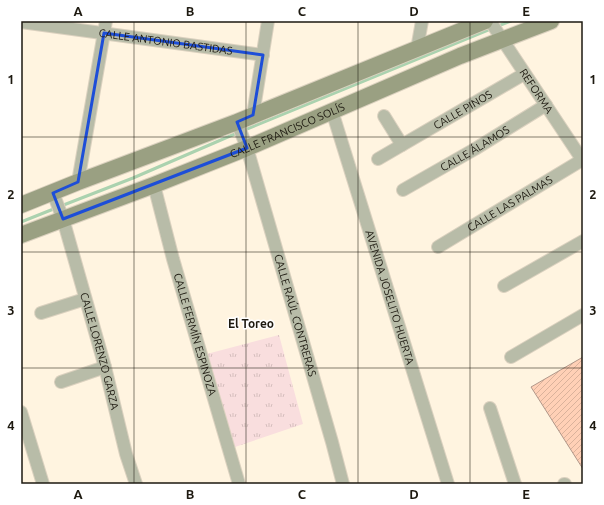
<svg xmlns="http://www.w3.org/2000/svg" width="604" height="505" font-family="Ubuntu,sans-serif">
	<defs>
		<pattern id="grass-tufts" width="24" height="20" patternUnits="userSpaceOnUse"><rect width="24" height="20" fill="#f9dede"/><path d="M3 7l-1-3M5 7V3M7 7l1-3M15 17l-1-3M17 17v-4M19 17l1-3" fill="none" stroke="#d5bebd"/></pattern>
		<pattern id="building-hatch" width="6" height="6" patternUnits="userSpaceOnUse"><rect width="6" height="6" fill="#ffd0b6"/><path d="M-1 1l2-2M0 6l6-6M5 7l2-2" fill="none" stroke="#dab29b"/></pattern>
	</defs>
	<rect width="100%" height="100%" fill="#fff4e0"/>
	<path fill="url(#grass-tufts)" d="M279 335 303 424 235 447 203 355Z"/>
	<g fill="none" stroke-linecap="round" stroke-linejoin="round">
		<path stroke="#abd2af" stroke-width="3" d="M498 26 511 21
			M242 131 493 28
			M61 206 133 178 237 133
			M21 222 56 208"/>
	</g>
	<path fill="url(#building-hatch)" stroke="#b1988a" d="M583 357V469L531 387Z"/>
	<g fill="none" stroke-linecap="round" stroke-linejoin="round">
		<defs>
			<g id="street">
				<path id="s1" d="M490 21 583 161"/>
				<path id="s2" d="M21 22 263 55"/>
				<path d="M417 49 422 21"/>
				<path id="s3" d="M332 111 448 484"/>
				<path d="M253 115 268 21"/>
				<path d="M384 116 402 145"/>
				<path id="s4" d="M237 122 247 148 332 442 343 484"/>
				<path id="s5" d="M378 159 524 74"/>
				<path d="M78 182 106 21"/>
				<path id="s6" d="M154 185 173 259 239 484"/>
				<path id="s7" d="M403 190 475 149 546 105"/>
				<path id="s8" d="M53 193 63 219 105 367 126 454 136 484"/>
				<path id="s9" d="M438 247 582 160"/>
				<path d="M504 286 583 241"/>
				<path d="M41 313 85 299"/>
				<path d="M511 357 583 315"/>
				<path d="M61 382 105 367"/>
				<path d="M490 408 515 484"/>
				<path d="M21 412 43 484"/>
				<path d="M564 484H565"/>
			</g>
			<g id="secondary">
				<path d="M21 205 78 182 237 122 485 21"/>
				<path id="s10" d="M21 235 154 185 247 148 460 56 551 21"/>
			</g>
		</defs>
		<use href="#street" stroke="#dbd1bf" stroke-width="14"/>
		<use href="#secondary" stroke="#dbd1bf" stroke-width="18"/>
		<use href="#street" stroke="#b8bca8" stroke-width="12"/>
		<use href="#secondary" stroke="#9aa082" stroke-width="16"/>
	</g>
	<path fill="none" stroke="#1d4ed8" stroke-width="3" stroke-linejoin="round" d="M104 33 263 55 253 115 237 122 247 148 63 219 53 193 78 182Z"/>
	<path fill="none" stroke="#1d1910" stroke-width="1" stroke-opacity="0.55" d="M134 21V484M246 21V484M358 21V484M470 21V484M21 137H583M21 252H583M21 368H583"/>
	<g text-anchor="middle" stroke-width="3" stroke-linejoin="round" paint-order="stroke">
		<g font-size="11" fill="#1d1910" stroke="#fff">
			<text dy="4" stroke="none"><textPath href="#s2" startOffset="146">CALLE ANTONIO BASTIDAS</textPath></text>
			<text dy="4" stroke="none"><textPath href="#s1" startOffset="84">REFORMA</textPath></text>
			<text dy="4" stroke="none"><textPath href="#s5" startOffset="98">CALLE PINOS</textPath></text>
			<text dy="4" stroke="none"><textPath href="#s10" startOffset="286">CALLE FRANCISCO SOLÍS</textPath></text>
			<text dy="4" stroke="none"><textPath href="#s7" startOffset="83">CALLE ÁLAMOS</textPath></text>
			<text dy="4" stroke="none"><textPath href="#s9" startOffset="84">CALLE LAS PALMAS</textPath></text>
			<text dy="4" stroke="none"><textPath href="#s3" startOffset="195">AVENIDA JOSELITO HUERTA</textPath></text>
			<text dy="4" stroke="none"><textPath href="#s4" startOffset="202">CALLE RAÚL CONTRERAS</textPath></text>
			<text dy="4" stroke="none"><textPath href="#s6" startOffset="155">CALLE FERMÍN ESPINOZA</textPath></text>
			<text dy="4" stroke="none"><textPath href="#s8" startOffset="165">CALLE LORENZO GARZA</textPath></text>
		</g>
		<g font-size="12" font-weight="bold" fill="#1d1910" stroke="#fff">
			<text x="251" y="328">El Toreo</text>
		</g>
	</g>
	<rect width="604" height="505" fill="none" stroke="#ffffff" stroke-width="44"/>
	<rect x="22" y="22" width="560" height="461" fill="none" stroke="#1d1910" stroke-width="1.5"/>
	<g font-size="13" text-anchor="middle" font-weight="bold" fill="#1d1910">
		<text x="78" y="16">A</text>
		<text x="190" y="16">B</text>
		<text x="302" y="16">C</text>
		<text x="414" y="16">D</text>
		<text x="526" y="16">E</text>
		<text x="11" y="84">1</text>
		<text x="593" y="84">1</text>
		<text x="11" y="199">2</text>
		<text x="593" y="199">2</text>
		<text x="11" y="315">3</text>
		<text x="593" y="315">3</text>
		<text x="11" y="430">4</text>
		<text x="593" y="430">4</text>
		<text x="78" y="499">A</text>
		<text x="190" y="499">B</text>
		<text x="302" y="499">C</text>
		<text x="414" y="499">D</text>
		<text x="526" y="499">E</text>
	</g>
</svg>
